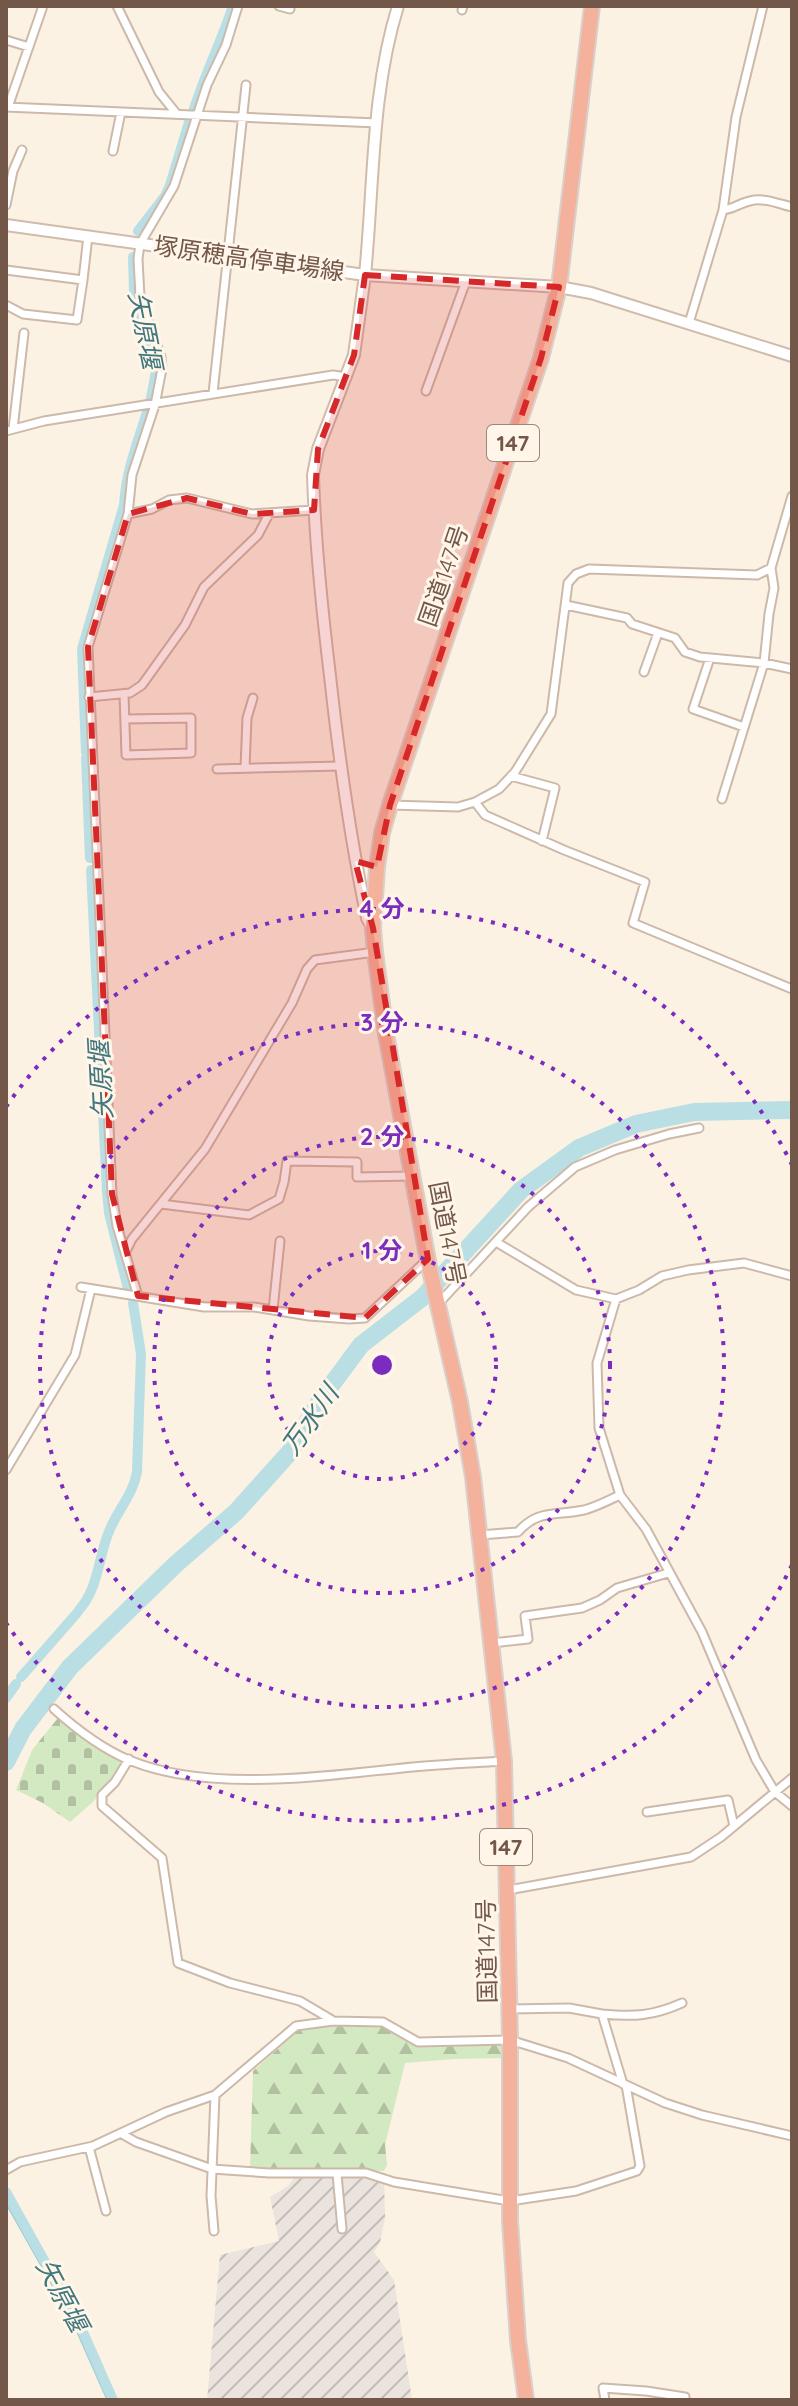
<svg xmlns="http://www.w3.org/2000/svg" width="798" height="2406" font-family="Quicksand,'Noto Sans JP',sans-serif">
	<defs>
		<pattern id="industrial-furrows" width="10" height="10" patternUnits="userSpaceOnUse" patternTransform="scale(2)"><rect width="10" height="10" fill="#ebe4de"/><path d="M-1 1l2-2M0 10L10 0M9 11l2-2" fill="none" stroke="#c3bcb6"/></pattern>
		<pattern id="forest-firs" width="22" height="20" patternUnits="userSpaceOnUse" patternTransform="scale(2)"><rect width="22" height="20" fill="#d3e9c2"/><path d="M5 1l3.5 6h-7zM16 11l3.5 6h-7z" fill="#b0c0a0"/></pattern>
		<pattern id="cemetery-stones" width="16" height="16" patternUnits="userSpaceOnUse" patternTransform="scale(2)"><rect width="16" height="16" fill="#d3e9c2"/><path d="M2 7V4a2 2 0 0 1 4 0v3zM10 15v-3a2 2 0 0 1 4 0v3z" fill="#b0c0a0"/></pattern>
	</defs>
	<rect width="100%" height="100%" fill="#fcf2e3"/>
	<path fill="url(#industrial-furrows)" d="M384 2177 385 2218 380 2242 374 2252 394 2280 412 2400H207L220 2255 279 2241 270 2197 288 2186 294 2178Z"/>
	<path fill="url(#forest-firs)" d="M333 2025 383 2026 420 2046 503 2045V2058L454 2059 405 2063 385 2145 387 2165 384 2171 250 2168 253 2071 299 2030Z"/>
	<path fill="url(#cemetery-stones)" d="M58 1718 124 1763 93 1802 70 1822 43 1803 16 1790 32 1750Z"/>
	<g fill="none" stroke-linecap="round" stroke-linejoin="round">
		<path stroke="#9fcfd6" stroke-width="3" d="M6 2202 72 2319 108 2400"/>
		<path stroke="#b9dfe4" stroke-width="10" d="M193 112C204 76 221 42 233 6
			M138 231 165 196 170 185 190 119
			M133 257 134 292 137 308 157 366 150 403
			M86 752 82 649 124 505C126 471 138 441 148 409
			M86 758 90 858
			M91 870 107 1192 109 1213 128 1289
			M79 1610C98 1589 98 1560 108 1534 116 1512 133 1495 137 1472L141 1354 133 1303
			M21 1677 77 1613
			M6 1698 16 1684
			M6 2192 79 2323 113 2400"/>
		<path stroke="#b9dfe4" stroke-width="18" d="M6 1762 23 1729 70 1667 176 1564 236 1512 290 1452 321 1399 361 1345 423 1297 521 1190 579 1148 636 1124 694 1112 792 1110"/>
		<defs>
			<path id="street" d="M117 6 159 92 176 113
				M279 6 290 9
				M462 10 463 6
				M6 40 29 47
				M6 107 377 123
				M8 107 43 6
				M113 151 121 112
				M6 205 13 171 22 150
				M723 210C733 209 740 203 750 201 763 197 779 204 792 207
				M6 270 83 280 88 236
				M6 305 23 314 77 320 83 280
				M689 323 723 210 736 117 763 6
				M426 391 466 281
				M213 393 246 85
				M13 429 24 333
				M6 431 44 421 333 375 347 377
				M128 514 152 509 169 500 187 498 252 514 314 510
				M566 605 627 618 632 624 675 638 685 652 700 657 764 663 792 669
				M710 658 693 709 744 727
				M644 672 658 633
				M124 694 126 755 191 753V718L125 719
				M89 697 130 693 142 685 185 625 204 587 258 535 269 514
				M245 768 247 718 253 698
				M217 769 340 766
				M511 776 555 788 542 841
				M722 799 764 663 769 614 774 588 771 568 792 496
				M475 802 485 815 564 850 645 882 633 923 792 989
				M390 805 458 807 475 802 499 789 515 772 551 714 568 583 576 574 589 569 757 575 771 568
				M161 1204 249 1215 279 1199 284 1182 287 1161 357 1162V1177L413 1176
				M496 1242 576 1290 616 1299 639 1290 662 1276 688 1270 744 1263 792 1276
				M126 1251 132 1239 205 1149 292 1003 307 969 315 960 375 952
				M81 1287 204 1307H254L309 1316 349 1319 365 1318 428 1259
				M138 1296 117 1226 112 1194 88 647 128 514 132 475 155 405 162 369 161 357 140 297 138 259 140 244 174 186 207 85 226 45 238 6
				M616 1299 597 1363 599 1428 620 1495 646 1529 702 1632 756 1760 775 1792 792 1806
				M438 1304 528 1207 575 1167 615 1150 669 1134 699 1128
				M273 1310 280 1241
				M6 1470 75 1355 91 1289
				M480 1535 518 1532C538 1509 556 1516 584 1510 596 1507 609 1500 620 1495
				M492 1643 528 1639 525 1616 582 1608 600 1600 617 1588 668 1573
				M54 1709C75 1728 103 1749 129 1760 210 1794 328 1775 413 1767 443 1764 473 1763 504 1761
				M129 1759 115 1782 102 1795V1806L162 1858 178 1963 230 1983 300 2001 332 2020
				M647 1812 728 1800 734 1826
				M508 1890 691 1857 721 1837 792 1778
				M510 2009 569 2008 602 2014
				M623 2084 602 2014C634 2017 653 2016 682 2003
				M122 2134 136 2142 212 2169 269 2173H366L394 2182 510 2201 576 2191 637 2171 640 2166 626 2085
				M89 2147 106 2211
				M6 2170 20 2162 93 2146 166 2112 215 2095 296 2026 333 2021 383 2022 418 2042 510 2040 568 2058 665 2103 702 2115 792 2136
				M337 2174 342 2229
				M214 2231 211 2196 215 2095
				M605 2400 603 2388 646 2391 685 2397V2400"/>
			<path id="secondary" d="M6 225 365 275C374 185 371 93 398 6
				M372 927 367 918C350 838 339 758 330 676 322 610 315 542 313 475L318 449 354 355 365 275 559 287 591 293 792 356"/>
			<path id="highway" d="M526 2400 518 2340 510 2221V2040L504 1761 473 1477 460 1402 429 1266 386 1034 375 952 373 928 377 867 382 833 390 805 541 358 559 287 592 6"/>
		</defs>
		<use href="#street" stroke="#cdb9aa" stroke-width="11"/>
		<use href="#secondary" stroke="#d1bbaa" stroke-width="14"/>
		<use href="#highway" stroke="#d8d0cc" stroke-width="18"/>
		<use href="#street" stroke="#fff" stroke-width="7"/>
		<use href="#secondary" stroke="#fff" stroke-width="10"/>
		<use href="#highway" stroke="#f4b19c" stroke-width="14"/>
	</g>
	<path fill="#d62828" fill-opacity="0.2" stroke="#d62828" stroke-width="6" stroke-dasharray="16 10" stroke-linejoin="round" d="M365 275 559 287 541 358 390 805 377 867 355 861 373 928 428 1259 365 1318 138 1296 112 1194 88 647 128 514 187 498 252 514 314 510 318 449 354 355Z"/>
	<g fill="none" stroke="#7b2cbf" stroke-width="4" stroke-dasharray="4 8">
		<circle cx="382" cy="1365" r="114"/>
		<circle cx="382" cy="1365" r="228"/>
		<circle cx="382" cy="1365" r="342"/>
		<path d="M792 1565A456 456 0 0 1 6 1623M6 1107A456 456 0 0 1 792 1165"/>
	</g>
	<g text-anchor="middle" stroke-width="6" stroke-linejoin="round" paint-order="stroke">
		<g fill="#fff6e9" stroke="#9d877a" stroke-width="2">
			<rect x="487" y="425" width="52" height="36" rx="6"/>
			<rect x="480" y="1829" width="52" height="36" rx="6"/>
		</g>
		<g font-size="22" font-weight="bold" fill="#73584a">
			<text x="513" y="451">147</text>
			<text x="506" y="1855">147</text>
		</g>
		<g font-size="24" fill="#73584a" stroke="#fff6e9">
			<text transform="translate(249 259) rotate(8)" y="8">塚原穂高停車場線</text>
			<text transform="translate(444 576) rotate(-71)" y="8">国道147号</text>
			<text transform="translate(447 1233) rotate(79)" y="8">国道147号</text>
			<text transform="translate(487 1951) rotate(-91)" y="8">国道147号</text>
		</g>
		<g font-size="26" font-style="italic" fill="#41777f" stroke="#fff6e9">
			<text transform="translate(145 330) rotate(79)" y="9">矢原堰</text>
			<text transform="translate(101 1080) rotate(-93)" y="9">矢原堰</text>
			<text transform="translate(310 1420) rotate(-55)" y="9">万水川</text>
			<text transform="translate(62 2295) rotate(62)" y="9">矢原堰</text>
		</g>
	</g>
	<circle cx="382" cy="1365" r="12" fill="#7b2cbf" stroke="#fff6e9" stroke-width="4"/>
	<g font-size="24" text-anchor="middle" font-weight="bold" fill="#7b2cbf" stroke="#fff6e9" stroke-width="6" stroke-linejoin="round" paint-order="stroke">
		<text x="382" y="917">4 分</text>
		<text x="382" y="1031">3 分</text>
		<text x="382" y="1145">2 分</text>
		<text x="382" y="1259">1 分</text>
	</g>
	<rect width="798" height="2406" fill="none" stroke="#73584a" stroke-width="16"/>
</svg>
